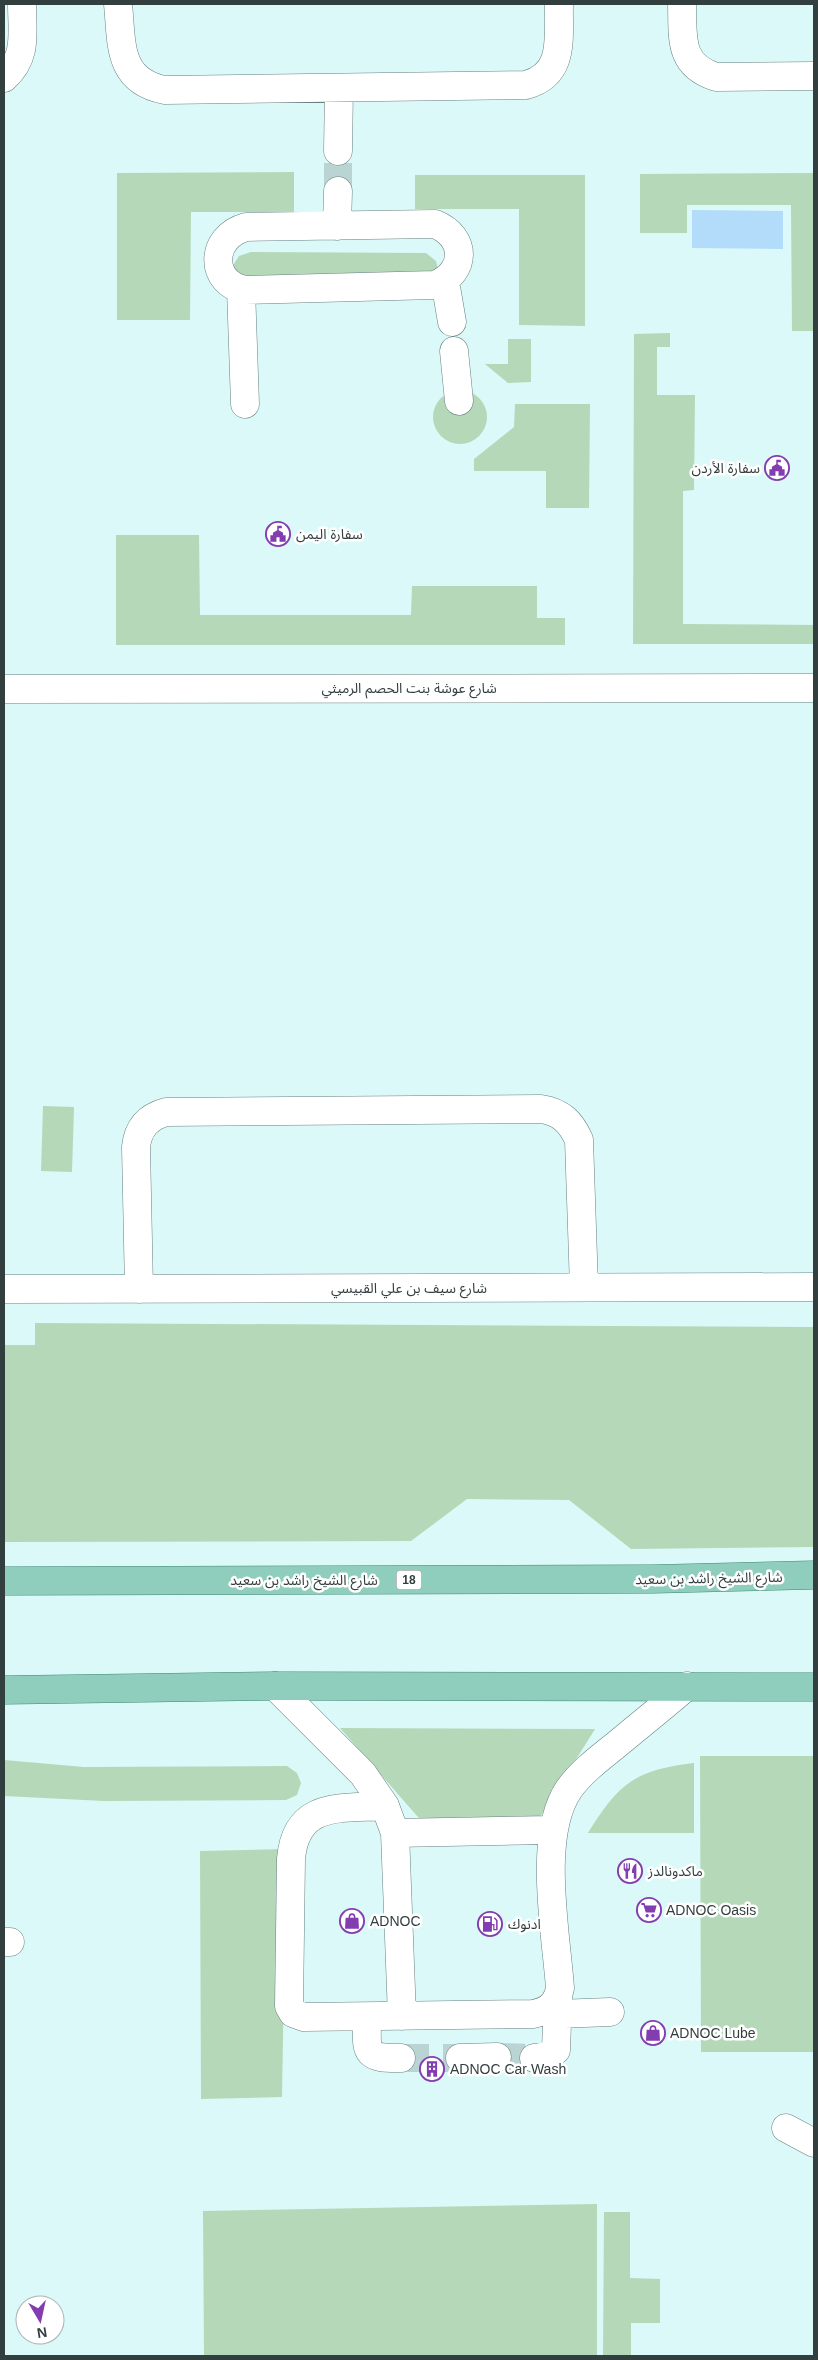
<svg xmlns="http://www.w3.org/2000/svg" width="818" height="2360" font-family="Helvetica,'Noto Sans Arabic',sans-serif">
	<rect width="100%" height="100%" fill="#dbf9f8"/>
	<path fill="#b5d8b9" d="M294 172V212H191L190 320H117V173Z
		M814 173V331H792L791 205H687V233H640V174Z
		M415 175H585V326L519 325V209H415Z
		M251 252 426 253 436 261 439 274 250 290 232 267 239 256Z
		M670 333V347H657V395H695L694 490 683 491V624L814 625V644H633L634 334Z
		M508 339H531V382L508 383 485 364H508Z
		M433 417a27 27 0 1 1 54 0a27 27 0 1 1-54 0Z
		M515 404H590L589 508H546V471H474V459L514 427Z
		M116 535H199L200 615H411L412 586H537V618H565V645H116Z
		M43 1106 74 1107 72 1172 41 1171Z
		M35 1323 814 1327V1547L631 1549 569 1500 467 1499 411 1541 4 1542V1345H35Z
		M340 1728 595 1729 535 1825H425Z
		M700 1756H814V2052H701Z
		M4 1760 84 1767 287 1766 297 1773 301 1783 297 1795 286 1800 104 1801 4 1796Z
		M694 1763V1833H588C619 1783 635 1770 694 1763Z
		M286 1849 282 2097 201 2099 200 1851Z
		M597 2204V2356H204L203 2211Z
		M604 2212H630V2278L660 2279V2323H631V2356H603Z"/>
	<path fill="#b3dcfb" d="M692 210 783 211V249L692 248Z"/>
	<g fill="none" stroke-linecap="round" stroke-linejoin="round">
		<path stroke="#b9d4d3" stroke-width="28" stroke-dasharray="28 14" stroke-linecap="butt" d="M338 191V151
			M497 2057 534 2058
			M401 2058H460"/>
		<defs>
			<path id="minor" d="M118 4C122 43 117 81 165 90L526 85C566 74 558 37 559 4
				M682 4C683 37 678 65 716 77L814 76
				M4 78C28 57 22 33 22 4
				M338 151 339 88
				M435 224C467 237 467 272 435 285L246 290C209 284 209 237 246 227Z
				M337 226 338 191
				M445 281 452 322
				M241 289 245 404
				M454 351 459 401
				M4 689 814 688
				M4 1289 814 1287
				M139 1289 136 1147C138 1128 148 1117 166 1112L541 1109C561 1112 571 1122 579 1140L584 1287
				M275 1686 363 1774 385 1806 395 1833 402 2016
				M385 1806C340 1809 296 1801 291 1859L289 2006 293 2013 304 2017 533 2014C549 2011 557 2004 560 1988 556 1932 537 1836 569 1789 582 1771 600 1758 616 1745 640 1725 664 1706 687 1686
				M395 1833 552 1830
				M4 1942H10
				M558 2014 610 2012
				M367 2017C367 2051 362 2059 401 2058
				M460 2058 497 2057
				M534 2058 547 2056 556 2050 558 1997
				M786 2128 814 2143"/>
			<path id="major" d="M4 1581 653 1579 814 1575
				M4 1690 275 1686 814 1687"/>
		</defs>
		<use href="#minor" stroke="#678181" stroke-width="29"/>
		<use href="#major" stroke="#3e8773" stroke-width="29"/>
		<use href="#minor" stroke="#fff" stroke-width="28"/>
		<use href="#major" stroke="#8fcebc" stroke-width="28"/>
	</g>
	<defs>
		<symbol id="civic-ring" viewBox="-11 -11 22 22"><circle r="9.5" fill="#fff" stroke="#843db0" stroke-width="1.5"/><path d="M-.6-6.5H3V-4.5H.6V-3L4-1V1h2V6H-6V1h2V-1L-.6-3ZM-1.2 2.5V6h2.4V2.5Z" fill="#843db0"/></symbol>
		<symbol id="restaurant-ring" viewBox="-11 -11 22 22"><circle r="9.5" fill="#fff" stroke="#843db0" stroke-width="1.5"/><path d="M-5-6h1v4h1v-4h1v4h1v-4h1v5L-1.5 .5V6h-2V.5L-5-1ZM5-6V6H3V1.5H1.5Q1.5-4 5-6Z" fill="#843db0"/></symbol>
		<symbol id="supermarket-ring" viewBox="-11 -11 22 22"><circle r="9.5" fill="#fff" stroke="#843db0" stroke-width="1.5"/><path d="M-6-5.5h2.5l.6 2H6L4.5 2H-2.5L-4.4-4H-6ZM-1.5 3.2a1.3 1.3 0 1 0 .1 0ZM3 3.2a1.3 1.3 0 1 0 .1 0Z" fill="#843db0"/></symbol>
		<symbol id="shop-ring" viewBox="-11 -11 22 22"><circle r="9.5" fill="#fff" stroke="#843db0" stroke-width="1.5"/><path d="M-5-2.5h2.3a2.7 3.5 0 0 1 5.4 0H5L5.5 6h-11ZM-1.5-2.5h3a1.5 2.3 0 0 0-3 0Z" fill="#843db0"/></symbol>
		<symbol id="fuel-ring" viewBox="-11 -11 22 22"><circle r="9.5" fill="#fff" stroke="#843db0" stroke-width="1.5"/><path d="M-5.5-6h7V0h2V4h1.3V-2.5L3-4.5l.8-.8L6-3V5H2.5V1h-1V6h-7ZM-4.2-4.7v3.2H.2V-4.7Z" fill="#843db0"/></symbol>
		<symbol id="building-ring" viewBox="-11 -11 22 22"><circle r="9.5" fill="#fff" stroke="#843db0" stroke-width="1.5"/><path d="M-4-6H4V6H1V3H-1V6H-4ZM-2.5-4.3h1.7v1.8h-1.7ZM.8-4.3h1.7v1.8H.8ZM-2.5-1h1.7V.8h-1.7ZM.8-1h1.7V.8H.8Z" fill="#843db0"/></symbol>
	</defs>
	<g fill-rule="evenodd">
		<use href="#civic-ring" x="763" y="454" width="28" height="28"/>
		<use href="#civic-ring" x="264" y="520" width="28" height="28"/>
		<use href="#restaurant-ring" x="616" y="1857" width="28" height="28"/>
		<use href="#supermarket-ring" x="635" y="1896" width="28" height="28"/>
		<use href="#shop-ring" x="338" y="1907" width="28" height="28"/>
		<use href="#fuel-ring" x="476" y="1910" width="28" height="28"/>
		<use href="#shop-ring" x="639" y="2019" width="28" height="28"/>
		<use href="#building-ring" x="418" y="2055" width="28" height="28"/>
	</g>
	<g text-anchor="middle" stroke-width="5" stroke-linejoin="round" paint-order="stroke">
		<rect fill="#fff" stroke="#707878" stroke-width="1" x="396.5" y="1570.5" width="25" height="19" rx="4"/>
		<g font-size="12" font-weight="bold" fill="#333e3e">
			<text x="409" y="1584">18</text>
		</g>
		<g font-size="14" fill="#333e3e" stroke="#fff" text-anchor="start">
			<text x="760" y="473" text-anchor="end">سفارة الأردن</text>
			<text x="296" y="539">سفارة اليمن</text>
			<text x="648" y="1876">ماكدونالدز</text>
			<text x="666" y="1915">ADNOC Oasis</text>
			<text x="370" y="1926">ADNOC</text>
			<text x="508" y="1929">ادنوك</text>
			<text x="670" y="2038">ADNOC Lube</text>
			<text x="450" y="2074">ADNOC Car Wash</text>
		</g>
		<g font-size="14" fill="#333e3e" stroke="#fff">
			<text x="409" y="693">شارع عوشة بنت الحصم الرميثي</text>
			<text x="409" y="1293">شارع سيف بن علي القبيسي</text>
			<text transform="translate(709 1578) rotate(-1)" y="5">شارع الشيخ راشد بن سعيد</text>
			<text x="304" y="1585">شارع الشيخ راشد بن سعيد</text>
		</g>
	</g>
	<rect width="818" height="2360" fill="none" stroke="#333e3e" stroke-width="10"/>
	<g transform="translate(40 2320) rotate(171)"><circle r="24" fill="#ffffff" stroke="#adb2b2"/>
	<path d="M0-4L9 19L0 12L-9 19Z" fill="#843db0"/>
	<text y="-8" font-size="14" font-weight="bold" text-anchor="middle" fill="#333e3e">N</text>
	</g>
</svg>
